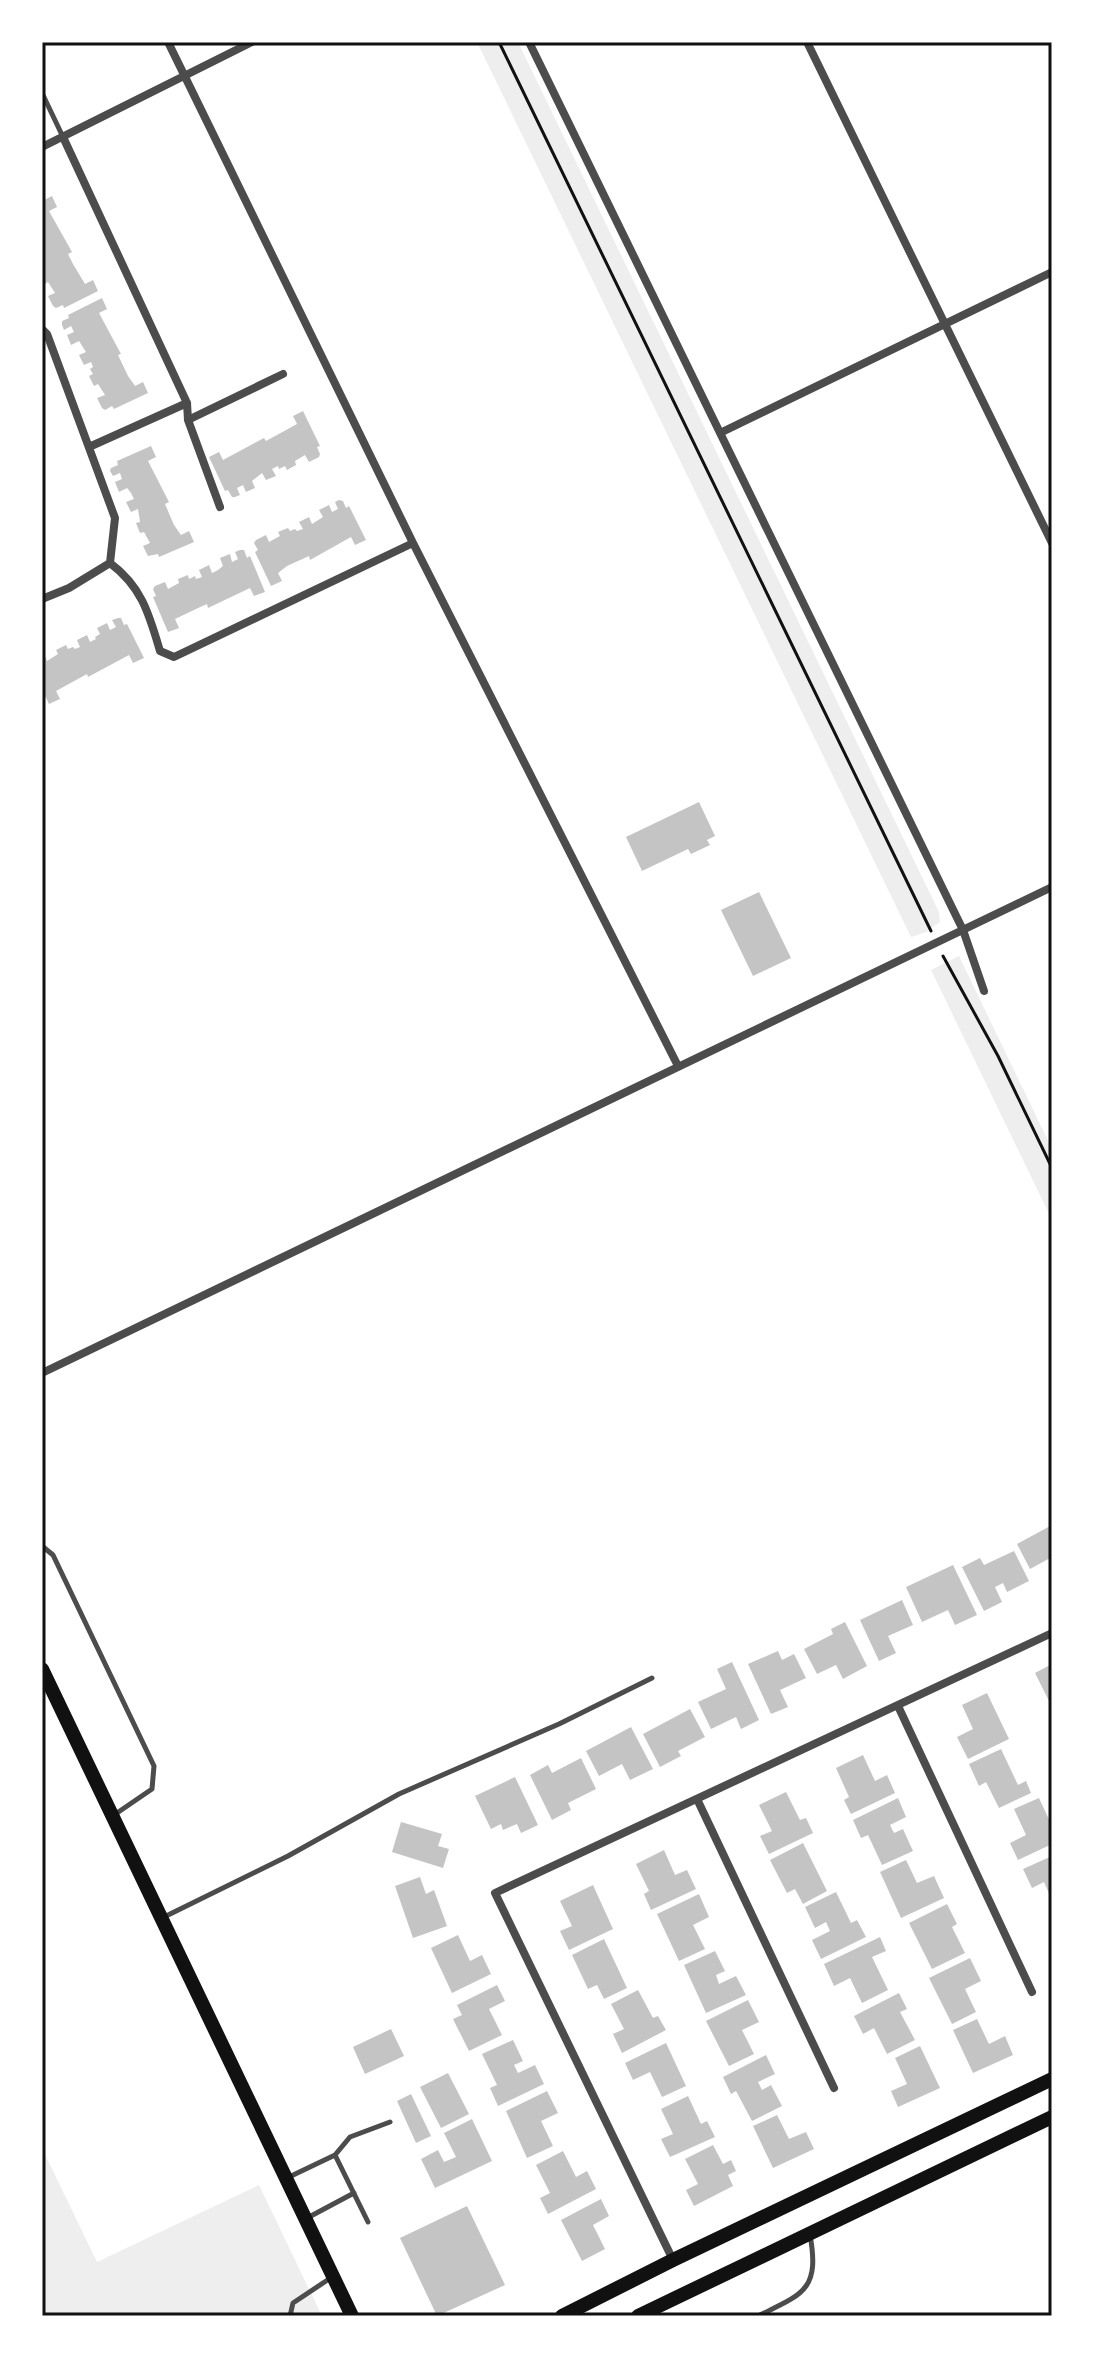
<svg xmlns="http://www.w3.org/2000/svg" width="1094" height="2358" font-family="Arial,sans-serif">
	<rect width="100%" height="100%" fill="#fff"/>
	<path fill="#eee" d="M477 42H518L939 912 940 922 926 932 911 937Z
		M959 956 1052 1149V1220L931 970Z
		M42 2148 97 2262 259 2185 322 2316H42Z"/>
	<path fill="#c4c4c4" d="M52 196 57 207 49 211 72 252 68 254 73 264 85 284 93 280 98 291 64 308 63 305 56 308 53 306 48 296 55 293 48 282 45 284 42 279V201Z
		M102 298 107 309 99 313 121 354 118 355 128 376 135 386 143 382 148 393 114 409 112 406 105 410 102 408 97 398 105 395 98 384 94 386 89 376 93 374 90 369 93 367 91 362 84 365 79 355 86 352 79 341 71 345 67 335 74 332 71 326 64 330 62 325V321L69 318 68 315Z
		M303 411 320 446 317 447 320 454 319 457 309 462 305 455 295 461 296 465 287 470 285 466 279 469 278 466 272 469 276 476 266 480 262 473 252 481 255 488 246 492 243 485 237 488 240 495 235 497H232L228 490 225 491 209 457 219 452 223 460 264 438 266 441 297 424 293 416Z
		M151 446 156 457 148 461 169 502 165 504 174 525 181 535 189 531 194 542 159 557 158 554 148 556 143 546 150 543 144 532 140 533 136 523 140 522 138 509 131 512 126 502 134 499 131 493 127 488 119 492 115 482 122 479 120 473 113 476 110 471 111 468 118 465 117 461Z
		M339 500 343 501 346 508 349 506 366 540 355 545 351 537 310 560 309 556 287 566 278 573 282 581 271 586 255 552 258 550 254 543 256 540 266 535 269 542 280 536 278 532 288 528 290 531 295 529 297 531 303 529 299 522 309 517 312 524 323 517 319 510 329 505 332 512 338 509 335 502Z
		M240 550H244L247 558 250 556 265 592 254 596 250 588 208 608 207 604 196 609 175 619 179 628 168 632 153 597 156 596 153 589 155 586 165 582 168 589 179 583 178 579 188 575 189 579 195 576 196 579 202 577 199 570 209 565 212 573 218 570 223 566 220 558 230 554 232 562 238 559 235 552Z
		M118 618H121L124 625 127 624 144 658 133 663 129 655 88 677 87 674 56 691 60 699 49 704 42 689V649L47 661 58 654 56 650 66 645 68 649 73 647 75 649 80 647 77 640 87 635 90 642 96 639 95 637 100 634 97 628 107 623 110 630 116 627 112 620Z
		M699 802 715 836 707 840 710 845 691 854 688 849 642 871 626 837Z
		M759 892 791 958 753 976 721 910Z
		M1052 1525V1557L1030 1569 1017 1544Z
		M1014 1551 1029 1581 1007 1592 1003 1583 995 1587 1002 1602 984 1611 962 1567 980 1558 984 1565Z
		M953 1565 977 1615 955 1625 948 1610 922 1622 906 1587Z
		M902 1600 913 1625 888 1636 896 1653 879 1661 860 1620Z
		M845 1622 867 1666 843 1679 836 1665 817 1674 804 1649 833 1634 831 1629Z
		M778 1651 782 1660 794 1654 806 1678 780 1690 788 1707 771 1714 748 1664Z
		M732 1662 759 1720 741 1729 736 1717 711 1729 698 1702 726 1689 717 1669Z
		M1052 1664V1707L1035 1673Z
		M987 1693 1009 1739 968 1759 957 1737 973 1729 962 1705Z
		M690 1709 705 1737 678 1751 681 1756 660 1767 643 1734Z
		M631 1727 653 1769 630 1780 622 1764 599 1776 586 1751Z
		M1001 1749 1018 1785 1026 1781 1031 1793 999 1808 986 1782 979 1786 969 1764Z
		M863 1755 875 1781 887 1775 895 1793 851 1814 844 1800 849 1797 836 1768Z
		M581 1758 596 1789 568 1803 571 1810 552 1820 530 1775 548 1765 552 1773Z
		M515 1777 538 1825 521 1833 517 1824 503 1830 501 1824 491 1829 475 1796Z
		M786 1792 800 1820 806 1818 813 1833 769 1854 760 1836 772 1831 759 1805Z
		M898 1798 906 1817 890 1825 894 1833 903 1829 913 1851 882 1865 868 1835 861 1838 853 1820Z
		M1039 1798 1052 1826V1844L1018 1860 1010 1843 1026 1835 1014 1809Z
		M401 1822 442 1834 438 1846 449 1849 443 1868 392 1852Z
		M803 1843 827 1891 803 1904 795 1889 787 1893 770 1860Z
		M664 1850 675 1875 687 1870 696 1889 651 1910 644 1894 649 1891 636 1864Z
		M1052 1856V1900L1044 1882 1032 1888 1023 1869Z
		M906 1860 917 1883 934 1876 944 1898 901 1918 880 1872Z
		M420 1877 426 1894 434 1890 447 1926 413 1938 395 1886Z
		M593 1885 613 1929 569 1950 560 1931 572 1926 560 1901Z
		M836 1892 851 1923 857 1920 866 1937 821 1959 812 1940 830 1931 826 1922 815 1928 805 1907Z
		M699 1894 709 1917 693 1925 705 1949 679 1961 657 1914Z
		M947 1904 957 1924 952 1927 965 1953 932 1969 909 1923Z
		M458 1935 470 1961 482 1955 491 1974 452 1993 431 1948Z
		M880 1937 886 1951 872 1957 888 1990 862 2003 850 1978 834 1986 824 1964Z
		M604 1939 627 1988 604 1999 597 1985 588 1989 572 1955Z
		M715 1951 725 1971 716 1975 719 1984 736 1976 746 1995 706 2013 684 1965Z
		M970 1958 981 1981 965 1989 976 2012 952 2024 929 1978Z
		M497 1985 505 2001 489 2009 502 2035 469 2051 453 2019 462 2015 457 2005Z
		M638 1990 653 2018 658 2016 666 2030 622 2053 613 2034 624 2029 611 2004Z
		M899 1993 907 2009 900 2012 915 2040 887 2054 874 2028 863 2034 854 2016Z
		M748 2000 759 2022 742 2030 754 2054 729 2066 706 2021Z
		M977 2019 989 2044 1005 2036 1013 2055 973 2073 953 2030Z
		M391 2029 404 2056 365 2074 353 2047Z
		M513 2040 523 2061 514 2065 518 2073 535 2065 544 2084 498 2106 490 2088 497 2085 482 2054Z
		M666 2043 686 2086 662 2097 650 2072 633 2080 625 2063Z
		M920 2046 940 2088 898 2107 891 2091 907 2084 895 2058Z
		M766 2055 775 2074 758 2082 762 2090 771 2085 782 2106 752 2121 736 2091 731 2094 723 2077Z
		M448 2073 469 2114 441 2128 420 2087Z
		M547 2091 558 2113 541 2121 553 2146 527 2158 506 2111Z
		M411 2094 431 2136 416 2143 397 2101Z
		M688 2096 701 2124 707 2121 715 2137 670 2157 661 2139 673 2134 661 2109Z
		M777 2115 789 2139 806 2132 814 2149 773 2168 753 2126Z
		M472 2119 492 2161 435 2188 421 2159 438 2150 444 2162 456 2157 444 2133Z
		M713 2145 723 2164 731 2160 736 2171 728 2175 733 2186 694 2206 686 2190 698 2184 685 2159Z
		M563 2151 576 2177 587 2171 596 2189 548 2214 540 2198 550 2193 536 2165Z
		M601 2199 609 2216 593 2225 605 2249 582 2261 561 2220Z
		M467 2206 505 2285 437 2316 400 2238Z"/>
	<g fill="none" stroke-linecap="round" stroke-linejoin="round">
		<path stroke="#111" stroke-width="3" d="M499 42 931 931
			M943 956 998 1056 1052 1168"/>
		<path stroke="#4c4c4c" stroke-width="5" d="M42 93 63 137
			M42 1546 53 1555 154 1766 152 1789 114 1815
			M164 1917 288 1856 399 1794 559 1724 652 1678
			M289 2177 335 2155
			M309 2217 354 2193
			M368 2222 335 2155 350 2137 390 2122
			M290 2316 293 2303 332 2277
			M758 2316C803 2294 820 2290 810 2235"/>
		<path stroke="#4c4c4c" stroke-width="8" d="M168 42 413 543 678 1066
			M529 42 963 930 984 991
			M807 42 1052 543
			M63 137 187 403 89 447
			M42 147 252 42
			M42 329 47 334 115 518 110 563 69 588 42 599
			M187 403 188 420 220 507
			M188 420 283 374
			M720 433 1052 272
			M110 563C142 587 149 614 160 651L174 657 413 543
			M42 1373 1052 887
			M898 1706 1032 1992
			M697 1799 834 2088
			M673 2260 495 1893 1052 1633"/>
		<path stroke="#111" stroke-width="14" d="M42 1669 352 2316
			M562 2316 673 2260 1052 2079
			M638 2316 1052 2117"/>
	</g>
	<rect width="1094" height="2358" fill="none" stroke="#ffffff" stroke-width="88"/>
	<rect x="44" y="44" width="1006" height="2270" fill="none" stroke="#111" stroke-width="3"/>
</svg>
